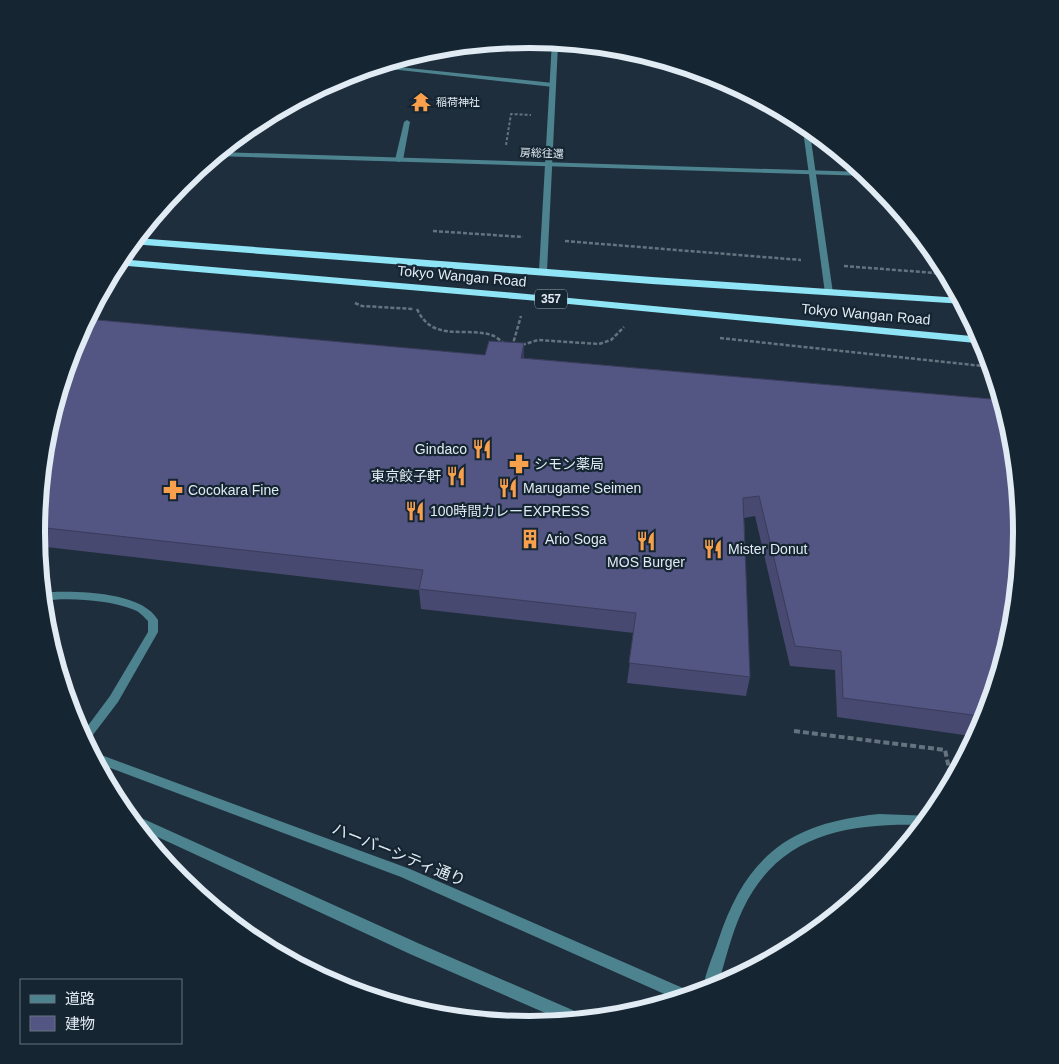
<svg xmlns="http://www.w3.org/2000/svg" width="1059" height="1064" font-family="Helvetica,'Noto Sans JP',sans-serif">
	<rect width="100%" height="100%" fill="#1f2e3d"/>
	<path fill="#253a4c" d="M251 938 401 1006 340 988Z"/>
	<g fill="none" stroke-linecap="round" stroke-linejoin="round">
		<path stroke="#65737f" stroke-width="2" stroke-dasharray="3 2" stroke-linecap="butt" d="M506 145 511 114 531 115"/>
		<path stroke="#65737f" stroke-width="2.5" stroke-dasharray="4 2" stroke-linecap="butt" d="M433 231 523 237
			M565 241 801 260
			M844 266 948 274
			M355 303 362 306 413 309
			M417 309C432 341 460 328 488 334 494 335 500 340 505 344
			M720 338 992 367
			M522 345 538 340 599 344 611 340 624 327
			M512 347 521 316"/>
		<path stroke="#65737f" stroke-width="4" stroke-dasharray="6 3" stroke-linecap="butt" d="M794 731 945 750 952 782"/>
		<path fill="#4d838e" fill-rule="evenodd" d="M521 40 554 41 558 43 555 45 512 43 509 41Z
			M379 65 553 83 556 85 553 87 372 67Z
			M51 592C80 591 142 592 158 620V632L118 702 86 744 81 735 110 696 148 632V621C143 616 139 611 132 609 108 600 68 597 43 601L42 593Z"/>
		<path fill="#4d838e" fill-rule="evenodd" d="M407 120 410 122 403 160 399 162 395 160 404 122Z"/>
		<path fill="#4d838e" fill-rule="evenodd" d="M552 41 627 49 636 51 633 53 558 45 547 271 543 273 539 271Z
			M803 122 809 126 833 293 829 295 825 293 802 123Z"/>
		<path fill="#4d838e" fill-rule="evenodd" d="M219 152 864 172 869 176 214 156Z
			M93 752 410 869 692 992 693 995 678 1000 401 877 97 763 91 753Z
			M128 812 420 944 584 1015 586 1020 566 1022 410 954 136 827 125 813Z
			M879 814 932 816 924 825C849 823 779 833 743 909 731 934 725 962 717 988L703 992C703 978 713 956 718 941 746 856 789 823 879 814Z"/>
		<path fill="#8fe5f6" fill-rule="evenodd" d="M136 238 652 277 961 298 964 304 652 284 131 244Z
			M119 259 527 294 982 337 986 344 527 300 116 265Z"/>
	</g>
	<path fill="#474970" d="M524 358 1003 400 985 721 972 745 971 736 837 717 835 670 790 666 755 516 744 518 750 677 746 696 627 683 634 633 421 609 419 590 38 546 36 532 46 435Z"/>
	<path fill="#3a3c5b" d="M524 343V363L521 358Z"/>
	<path fill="#535582" stroke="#3a3c5b" d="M87 319 485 355 489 341 524 343 521 358 1003 400 1013 436 1023 532 1013 629 985 721 981 728 980 716 843 698 841 651 795 646 759 496 743 498 750 677 629 663 636 613 419 589 423 570 37 527 46 435 74 343Z"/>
	<defs>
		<symbol id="temple-bare" viewBox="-9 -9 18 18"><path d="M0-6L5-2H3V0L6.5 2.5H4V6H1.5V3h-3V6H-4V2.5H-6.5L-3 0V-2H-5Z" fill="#f9a04d" stroke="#152532" stroke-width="2.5" paint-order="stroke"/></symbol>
		<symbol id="restaurant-bare" viewBox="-9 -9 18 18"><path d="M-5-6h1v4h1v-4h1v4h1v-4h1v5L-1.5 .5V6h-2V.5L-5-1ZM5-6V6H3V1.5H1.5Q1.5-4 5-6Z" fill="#f9a04d" stroke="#152532" stroke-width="2.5" paint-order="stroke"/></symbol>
		<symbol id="pharmacy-bare" viewBox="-9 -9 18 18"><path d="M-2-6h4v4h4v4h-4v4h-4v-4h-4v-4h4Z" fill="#f9a04d" stroke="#152532" stroke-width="2.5" paint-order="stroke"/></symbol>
		<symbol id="building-bare" viewBox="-9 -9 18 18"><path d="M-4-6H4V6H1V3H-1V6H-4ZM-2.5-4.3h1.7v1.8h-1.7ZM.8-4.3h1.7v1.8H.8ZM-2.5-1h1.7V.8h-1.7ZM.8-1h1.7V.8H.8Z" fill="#f9a04d" stroke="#152532" stroke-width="2.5" paint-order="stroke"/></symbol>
	</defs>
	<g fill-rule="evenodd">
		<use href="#temple-bare" x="407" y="88" width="28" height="28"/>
		<use href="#restaurant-bare" x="468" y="435" width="28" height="28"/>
		<use href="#pharmacy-bare" x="505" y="450" width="28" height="28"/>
		<use href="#restaurant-bare" x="442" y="462" width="28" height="28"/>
		<use href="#restaurant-bare" x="494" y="474" width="28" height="28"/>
		<use href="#pharmacy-bare" x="159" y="476" width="28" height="28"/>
		<use href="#restaurant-bare" x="401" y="497" width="28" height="28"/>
		<use href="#building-bare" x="516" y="525" width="28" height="28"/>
		<use href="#restaurant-bare" x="632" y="527" width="28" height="28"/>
		<use href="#restaurant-bare" x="699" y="535" width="28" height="28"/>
	</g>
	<g text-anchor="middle" stroke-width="4.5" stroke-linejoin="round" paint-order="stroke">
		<g font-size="11" fill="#e1ebf4" stroke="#152532" text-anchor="start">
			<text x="436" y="106">稲荷神社</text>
		</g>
		<g font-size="11" fill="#e1ebf4" stroke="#152532">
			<text transform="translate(542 153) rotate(2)" y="4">房総往還</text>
		</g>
		<rect fill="#152532" stroke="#a4b0ba" stroke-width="1" x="535" y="289.5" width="32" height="19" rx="4"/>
		<g font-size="12" font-weight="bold" fill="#e1ebf4">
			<text x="551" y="303">357</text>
		</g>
		<g font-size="14" fill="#e1ebf4" stroke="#152532">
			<text transform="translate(462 276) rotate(5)" y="5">Tokyo Wangan Road</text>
			<text transform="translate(866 314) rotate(5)" y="5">Tokyo Wangan Road</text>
		</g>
		<g font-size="14" fill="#e1ebf4" stroke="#152532" text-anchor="start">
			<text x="467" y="454" text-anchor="end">Gindaco</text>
			<text x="534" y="469">シモン薬局</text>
			<text x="441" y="481" text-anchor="end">東京餃子軒</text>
			<text x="523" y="493">Marugame Seimen</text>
			<text x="188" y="495">Cocokara Fine</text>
			<text x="430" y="516">100時間カレーEXPRESS</text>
			<text x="545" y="544">Ario Soga</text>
			<text x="728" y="554">Mister Donut</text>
			<text x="646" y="567" text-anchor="middle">MOS Burger</text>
		</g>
		<g font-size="16" fill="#e1ebf4" stroke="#152532">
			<text transform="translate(399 854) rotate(22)" y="6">ハーバーシティ通り</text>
		</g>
	</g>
	<path d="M0 0H1059V1064H0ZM45 532a484 484 0 1 1 968 0a484 484 0 1 1-968 0Z" fill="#152532" fill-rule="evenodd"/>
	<path fill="none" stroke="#e1ebf4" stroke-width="6" d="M45 532a484 484 0 1 1 968 0a484 484 0 1 1-968 0Z"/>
	<rect x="20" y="979" width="162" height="65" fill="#152532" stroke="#677480"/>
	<rect x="30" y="995" width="25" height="8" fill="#4d838e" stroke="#677480"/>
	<text x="65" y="1004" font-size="15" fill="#e1ebf4">道路</text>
	<rect x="30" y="1016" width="25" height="15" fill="#535582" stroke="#677480"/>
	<text x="65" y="1029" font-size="15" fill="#e1ebf4">建物</text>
</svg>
